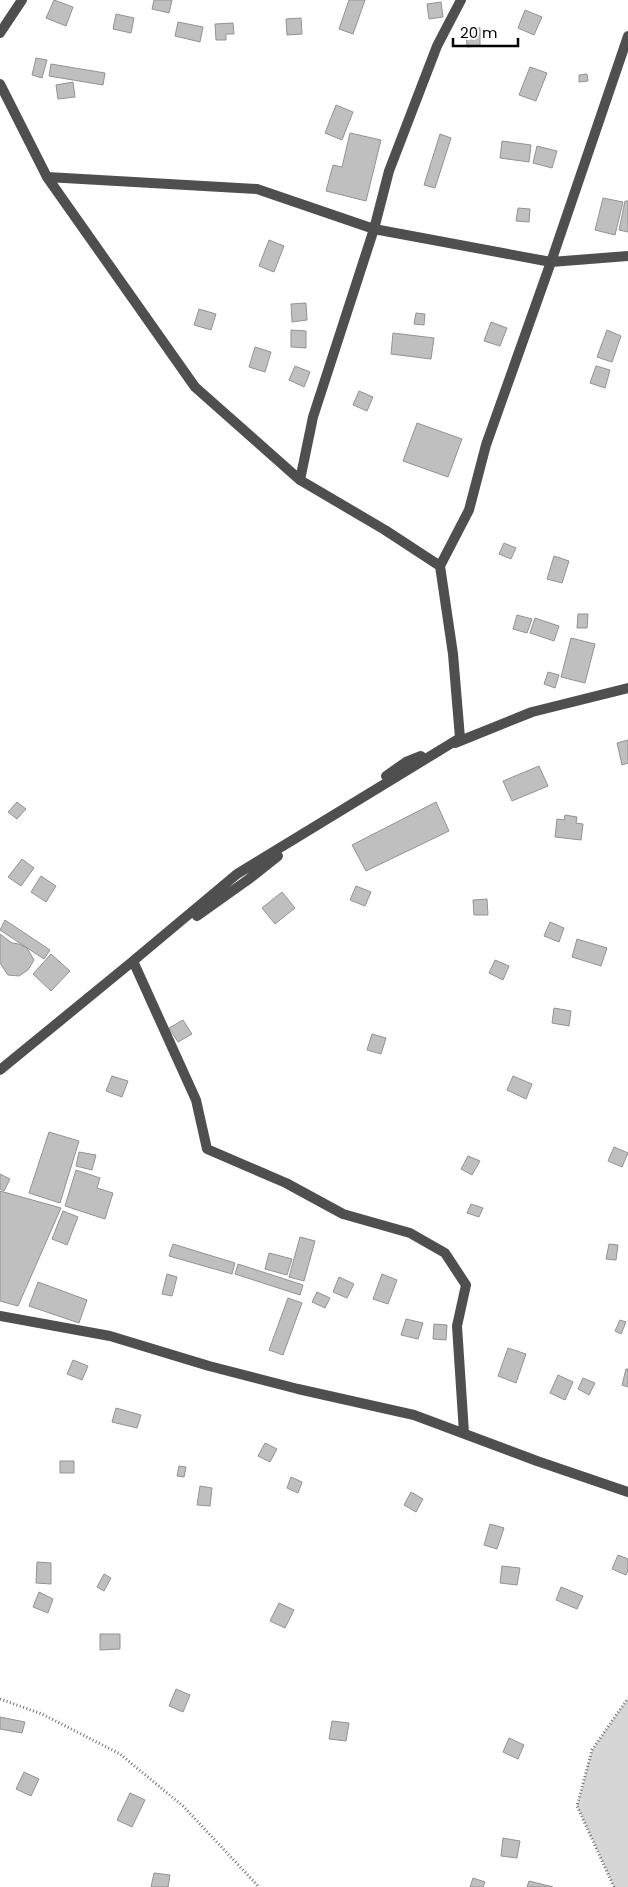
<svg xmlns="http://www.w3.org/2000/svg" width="628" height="1887" font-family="Poppins,sans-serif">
	<rect width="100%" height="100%" fill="#fff"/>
	<path fill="#d6d6d6" d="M628 1698V1887H614L577 1806 592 1750Z"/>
	<path fill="#bfbfbf" stroke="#939393" d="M54 0 73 7 66 26 46 18Z
		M154 0H172L169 13 152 9Z
		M349 0H365L353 34 339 29Z
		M441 2 443 17 429 19 427 4Z
		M525 10 542 17 534 35 518 28Z
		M116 14 134 18 131 33 113 29Z
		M301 18 302 34 287 35 286 19Z
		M178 22 203 27 200 42 175 36Z
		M233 23 234 34H226V40H216L215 24Z
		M480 28V46L467 47 466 29Z
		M36 58 47 60 42 78 32 75Z
		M51 64 105 73 103 85 49 76Z
		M530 67 547 73 536 101 519 95Z
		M587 74 588 81 579 82V75Z
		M73 82 75 97 58 99 56 85Z
		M336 105 353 112 342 140 325 133Z
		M350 133 381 140 366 201 326 191 333 165 342 167Z
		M440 134 451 138 435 188 424 185Z
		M502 141 531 145 529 162 500 158Z
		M537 146 557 151 552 168 533 163Z
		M603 198 623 202 615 235 595 230Z
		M625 201H628V232L619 230Z
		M518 208 530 209 529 222 516 221Z
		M269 240 284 246 274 272 259 266Z
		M306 303 307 320 292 322 291 304Z
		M199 309 216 314 211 330 194 325Z
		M416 313 425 314 424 325 414 324Z
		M491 322 507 328 500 346 484 341Z
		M291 330 306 331V348L291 347Z
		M607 330 621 336 612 362 597 357Z
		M393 333 434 338 431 359 391 354Z
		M255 347 271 352 265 372 249 367Z
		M295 366 310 372 304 387 289 380Z
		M596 366 610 370 605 388 590 383Z
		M359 391 373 397 367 411 353 405Z
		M417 423 462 439 448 477 403 461Z
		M504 543 516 548 511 559 499 554Z
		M554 556 569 561 562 583 547 579Z
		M578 614H588L587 628H577Z
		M517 615 532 619 527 633 513 629Z
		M535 618 559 626 554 641 530 633Z
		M571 638 595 644 585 683 561 677Z
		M548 672 559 675 555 688 544 684Z
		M628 740V763L622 765 617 743Z
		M539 766 548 786 512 801 503 781Z
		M17 802 26 809 17 819 8 812Z
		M436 802 449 831 366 871 352 845Z
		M565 815 577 817 576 823 583 824 581 840 555 837 557 819 564 820Z
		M22 859 34 868 21 886 8 877Z
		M41 876 56 886 46 902 31 892Z
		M356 886 371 892 365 906 350 900Z
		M282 892 295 908 275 924 262 908Z
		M487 899 488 915H474L473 900Z
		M5 920 50 950 44 959 0 930Z
		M550 922 564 928 559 942 544 936Z
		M0 934 12 943 19 944 27 948 34 960 28 970 19 976 8 975 0 963Z
		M577 939 607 948 601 966 572 957Z
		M51 954 70 971 51 991 33 974Z
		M495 960 509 966 503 980 489 973Z
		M554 1008 571 1011 569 1026 552 1023Z
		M183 1020 192 1034 178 1042 169 1028Z
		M372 1034 386 1038 381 1054 367 1050Z
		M112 1076 128 1081 122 1097 106 1091Z
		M513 1076 532 1084 526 1099 507 1090Z
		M49 1132 79 1141 60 1203 29 1193Z
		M614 1147 628 1153 622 1167 608 1161Z
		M79 1152 96 1155 92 1170 76 1166Z
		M468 1156 480 1161 472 1175 461 1169Z
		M76 1170 100 1178 97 1188 113 1193 105 1219 65 1206Z
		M0 1174 10 1179 4 1191 0 1189Z
		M0 1191 61 1208 18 1306 0 1301Z
		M471 1204 483 1208 479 1217 467 1213Z
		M63 1211 78 1217 67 1245 52 1239Z
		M300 1237 315 1241 304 1281 289 1277Z
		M173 1244 235 1263 232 1274 169 1256Z
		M609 1244 618 1245 616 1260 606 1259Z
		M269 1253 292 1259 287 1275 265 1269Z
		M238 1264 303 1285 300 1295 235 1274Z
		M167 1274 177 1277 172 1296 162 1294Z
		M382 1274 397 1280 388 1304 373 1299Z
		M339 1277 354 1284 347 1298 333 1292Z
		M38 1282 87 1300 79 1323 29 1306Z
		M317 1292 330 1298 325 1308 312 1302Z
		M288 1298 302 1303 283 1355 269 1350Z
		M406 1319 423 1323 418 1339 401 1335Z
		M620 1320 626 1322 621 1334 615 1331Z
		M434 1324 447 1325 446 1340 433 1339Z
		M508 1348 526 1354 516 1383 498 1376Z
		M73 1360 88 1366 82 1380 67 1374Z
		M626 1369H628V1387L622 1385Z
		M558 1375 573 1382 565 1400 550 1393Z
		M583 1378 595 1383 589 1395 578 1389Z
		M116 1408 141 1415 137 1428 112 1422Z
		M265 1443 277 1449 270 1462 258 1456Z
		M60 1461H74V1473H60Z
		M179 1466 186 1467 184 1477 177 1476Z
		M291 1477 302 1482 298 1493 287 1488Z
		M200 1486 212 1488 210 1506 197 1505Z
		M411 1492 423 1499 416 1512 404 1505Z
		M490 1524 504 1528 497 1549 484 1545Z
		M618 1555 628 1559V1571L626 1575 612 1569Z
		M37 1562 51 1563V1584L36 1583Z
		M502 1566 520 1568 517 1585 500 1583Z
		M104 1574 111 1578 104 1591 97 1587Z
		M561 1587 583 1596 577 1609 556 1600Z
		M39 1592 53 1599 48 1613 33 1607Z
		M279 1603 294 1610 285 1628 270 1621Z
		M100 1634H120V1649L100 1650Z
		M176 1689 190 1695 183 1712 169 1706Z
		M0 1717 25 1722 22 1733 0 1729Z
		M332 1721 349 1723 346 1741 329 1739Z
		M509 1738 524 1745 518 1759 503 1752Z
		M24 1772 39 1779 31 1796 16 1789Z
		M130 1793 145 1800 132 1827 117 1820Z
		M503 1838 520 1841 517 1858 501 1856Z
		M154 1873 170 1875 168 1887H151Z
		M473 1878 485 1882 483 1887H470Z
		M529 1881 553 1887H527Z"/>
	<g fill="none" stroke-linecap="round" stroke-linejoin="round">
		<path stroke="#717171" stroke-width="3" stroke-dasharray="1 2.5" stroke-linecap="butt" d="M0 1699 42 1714 120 1754 183 1806 259 1887
			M614 1887 577 1806 592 1750 628 1698"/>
		<path stroke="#4f4f4f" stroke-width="10" d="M0 33 22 0
			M628 36 551 262 628 256
			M0 84 47 177 195 387 300 480 385 530 440 566 453 654 460 738 237 874 133 961 196 1100 207 1149 286 1183 343 1214 410 1233 445 1253 466 1285 457 1326 464 1433
			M47 177 257 189 374 229 551 262 486 445 469 510 440 566
			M300 480 313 417 374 229 389 171 437 46 461 0
			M455 743 532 712 628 688
			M386 776 406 762 421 756
			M197 916 249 879 278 856
			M0 1070 138 957
			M0 1316 110 1336 209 1366 298 1389 414 1415 537 1461 628 1492"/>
	</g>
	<path d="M453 38v8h65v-8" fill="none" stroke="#000000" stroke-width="2.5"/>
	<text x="460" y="38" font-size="15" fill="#000000" stroke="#ffffff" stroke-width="4" paint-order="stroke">20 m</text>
</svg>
